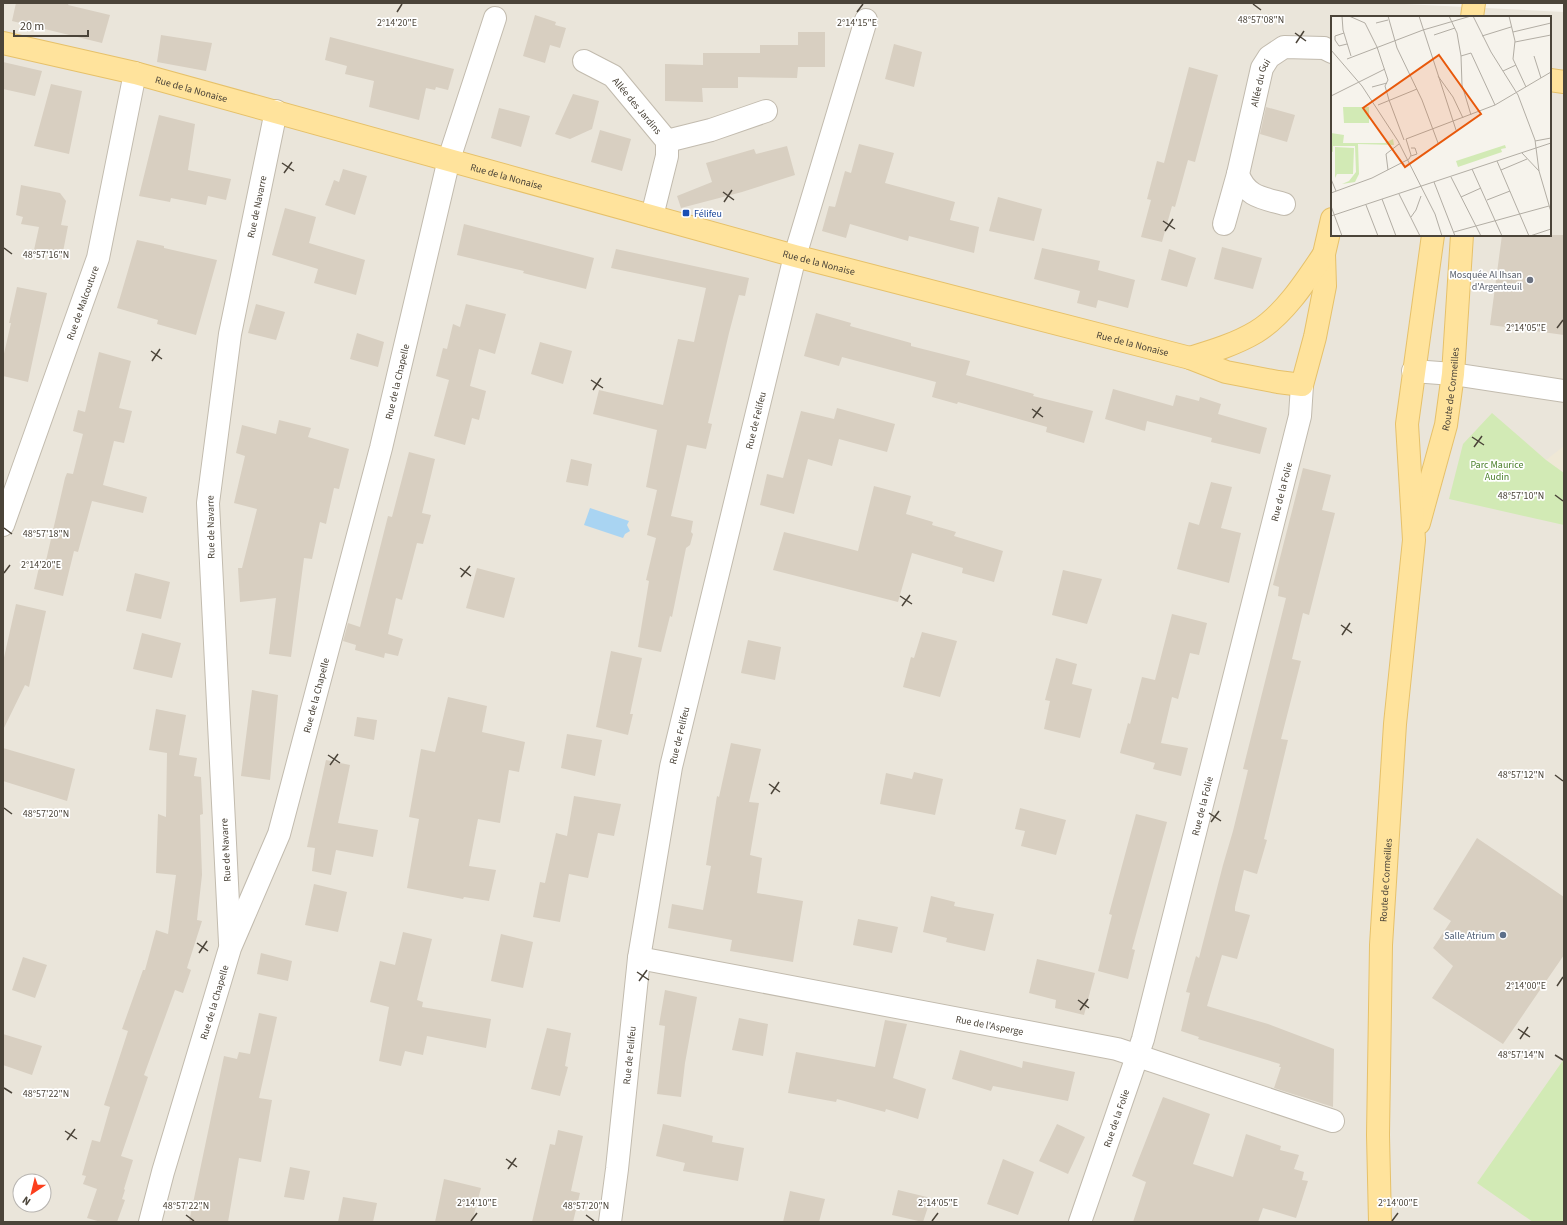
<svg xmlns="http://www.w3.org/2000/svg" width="1567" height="1225" font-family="'Source Sans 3',sans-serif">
	<rect width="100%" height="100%" fill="#f6f3ec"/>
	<path fill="#eae5da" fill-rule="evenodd" d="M3 3H1384L1564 12V1222H3ZM1332 17H1550V235H1332ZM20 1181H44V1205H20Z"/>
	<path fill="#efe8d6" d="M1564 446V473L1546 460Z"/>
	<path fill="#d2eab5" d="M1492 413 1546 460 1564 473V525L1449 499 1463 444Z
		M1564 1059V1222H1533L1477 1183Z"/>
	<path fill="#a9d4f2" d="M590 508 629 521 627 525 630 531 625 534 623 538 584 525Z"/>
	<path fill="#d8cfc1" d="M16 3H69L68 5 110 15 102 43 12 21Z
		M535 15 556 22 555 25 566 28 560 48 550 45 545 63 523 56Z
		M798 32H825V67H798L797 78 738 77V88H702L703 102 665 101V64L703 65V53H760V45H798Z
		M161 35 212 43 206 71 157 62Z
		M330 37 454 69 448 90 436 87 435 90 426 88 419 120 369 107 374 81 345 74 347 66 325 60Z
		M894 44 922 52 914 87 885 79Z
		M3 62 42 71 35 96 3 89Z
		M1189 67 1218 75 1195 162 1188 160 1175 207 1172 206 1162 242 1141 237 1151 200 1147 199 1157 161 1164 163Z
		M51 84 82 91 69 154 34 146Z
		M573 94 599 101 592 129 570 139 555 134Z
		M1266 107 1295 115 1287 142 1260 134Z
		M499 108 530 116 521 147 491 138Z
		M159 115 195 124 188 170 231 179 226 200 208 196 206 205 171 198 170 202 139 196Z
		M600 130 631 139 622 171 591 162Z
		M859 144 894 153 885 183 955 202 950 220 979 227 974 253 909 236 908 241 850 224 846 238 822 231 829 206 835 207 845 171 851 173Z
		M787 146 795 175 742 192 681 208 677 196 712 182 706 163 754 149 756 154Z
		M343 169 367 176 355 215 325 205 334 180 339 182Z
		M21 185 60 193 66 201 61 225 68 226 62 257 34 250 39 227 21 224 23 217 16 215Z
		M998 197 1042 209 1034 241 989 231Z
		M285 208 316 217 309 243 365 260 356 295 314 283 318 269 272 255Z
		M464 224 594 258 586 289 523 273 524 271 457 255Z
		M1502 235H1564V335L1490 325Z
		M137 240 164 246V248L217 260 196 335 157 324 158 320 117 308Z
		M1222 247 1262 258 1253 289 1214 279Z
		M1042 248 1100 261 1098 270 1135 280 1128 308 1098 300 1096 308 1077 303 1080 291 1034 279Z
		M616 249 749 278 745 296 739 295 729 333 708 423 712 424 706 449 687 445 671 516 693 521 691 532 693 534 690 545 686 548 672 617 670 616 661 652 638 647 649 581 646 580 656 538 647 535 657 490 646 487 657 430 593 414 599 390 663 405 678 339 694 342 706 288 611 268Z
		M1169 249 1196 258 1187 287 1161 280Z
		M17 287 47 293 28 382 3 376V358L11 323H9Z
		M256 304 285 312 276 340 248 333Z
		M466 304 506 314 495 354 479 349 470 386 486 391 479 420 472 418 465 445 434 436 449 380 436 376 443 348 447 349 453 324 460 327Z
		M816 313 851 323 850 326 911 343V346L970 361 966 375 1034 394 1033 396 1093 411 1084 443 1046 432 1047 427 958 402 957 404 932 397 936 382 842 357 839 366 804 356Z
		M357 333 384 342 378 367 350 359Z
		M540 342 572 351 563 384 531 374Z
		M99 352 131 361 119 408 132 411 124 443 114 441 103 485 147 497 143 513 92 501 78 552 74 551 63 596 34 589 40 563 45 565 65 478 67 473 73 474 83 434 73 431 78 410 85 412Z
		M1113 389 1173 406 1176 395 1199 401 1200 397 1221 404 1218 414 1267 428 1260 454 1211 442 1212 438 1147 421 1145 431 1105 419Z
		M837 408 895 424 887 452 839 439 832 466 808 459 794 514 760 505 767 474 783 478 801 411 834 419Z
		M279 420 311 428 308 437 349 449 339 489 334 488 326 524 320 522 312 559 304 558 291 657 269 654 276 598 240 602 238 568H242L257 509 234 503 245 456 236 453 242 425 276 434Z
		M409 452 435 459 422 513 431 515 423 544 417 543 402 600 396 598 388 634 403 639 398 656 385 653 384 658 355 650 356 645 343 641 348 623 360 627 388 516 392 517Z
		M571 459 592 464 588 486 566 482Z
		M1303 468 1331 475 1322 510 1335 513 1309 615 1303 613 1292 659 1301 661 1281 739 1288 740 1264 839 1267 840 1257 874 1244 870 1235 907V911L1250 915 1237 959 1222 955 1207 1006 1268 1024 1334 1049 1333 1107 1274 1088 1281 1067H1279L1280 1064 1198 1039 1199 1037 1181 1031 1190 993 1186 992 1196 956 1199 958 1223 865 1233 831 1248 770 1243 769 1286 598 1278 596 1279 587 1273 585Z
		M1211 482 1232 487 1221 528 1241 533 1229 583 1177 569 1189 522 1199 525Z
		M874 486 911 496 906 514 933 522 932 525 956 532 954 536 1003 551 994 582 962 573 963 568 912 553 898 602 773 570 784 532 858 551Z
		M477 568 515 578 504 618 466 608Z
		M1063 570 1102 579 1087 624 1052 615Z
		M135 573 170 582 161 619 126 611Z
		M16 604 46 611 29 687 25 685 3 730V662Z
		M1172 614 1207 623 1199 655 1190 653 1178 699 1172 697 1161 743 1188 748 1181 776 1153 769 1155 763 1120 753 1128 723 1130 724 1142 677 1155 680Z
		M922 632 957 641 940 697 903 687 911 657 914 658Z
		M142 633 181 643 172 678 133 669Z
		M748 640 781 647 775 680 741 673Z
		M611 651 642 658 630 714H633L628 735 596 727Z
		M1056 658 1077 664 1072 684 1092 689 1080 738 1044 729 1050 701 1045 700Z
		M252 690 278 695 270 780 241 776Z
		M448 697 487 706 482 732 525 742 519 772 509 770 500 823 478 819 469 866 496 870 489 901 464 897 463 899 407 888 419 819 409 817 421 749 435 752Z
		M156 709 186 715 179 755 197 758 194 776 201 777 203 814 200 815 202 875 197 920 202 921 187 968 191 970 183 993 175 990 144 1075 148 1077 121 1156 133 1160 124 1189 125 1190 122 1199 125 1200 117 1222H101L87 1218 97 1189 83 1184 86 1176 82 1175 92 1140 100 1142 110 1107 104 1105 128 1031 122 1029 143 970H145L156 930 168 934 176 875 156 873 158 814 166 817 167 753 149 750Z
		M357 717 377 720 374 740 354 736Z
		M567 734 602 740 595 776 561 768Z
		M731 743 761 749 749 802 759 803 750 855 762 858 757 893 803 901 793 962 730 951 732 940 668 928 672 904 703 910 711 866 706 865 717 796 719 797Z
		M3 748 75 769 67 801 3 781Z
		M326 760 350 765 338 823 378 830 373 857 336 850 331 875 312 871 315 848 307 847Z
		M914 772 943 779 935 815 880 804 886 773 912 779Z
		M574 796 621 804 614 836 598 833 588 878 569 874 560 922 533 917 540 882 545 883 556 833 567 836Z
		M1020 808 1066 820 1056 855 1021 846 1025 831 1015 829Z
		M1136 814 1167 822 1132 949 1135 950 1128 979 1098 971 1112 915 1109 914Z
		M1477 838 1564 897V955L1503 1044 1432 998 1453 966 1433 948 1451 921 1433 909Z
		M314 884 347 892 338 932 305 925Z
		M931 896 955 902 954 906 994 914 985 951 946 942 947 938 923 932Z
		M858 919 898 927 892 953 853 945Z
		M403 932 432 939 417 1000 423 1002 422 1007 491 1019 486 1048 427 1036 423 1055 405 1051 401 1066 379 1061 389 1007 370 1002 380 961 395 965Z
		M501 934 533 942 523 988 491 981Z
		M261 953 292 961 288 981 257 974Z
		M23 957 47 965 35 998 12 990Z
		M1037 959 1095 973 1084 1015 1055 1008 1056 1000 1029 993Z
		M665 990 697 997 685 1063 681 1097 657 1094 665 1026 659 1025Z
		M259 1013 277 1017 259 1098 272 1100 261 1162 239 1158 228 1222H189L224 1056 237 1059 239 1052 250 1054Z
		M739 1018 768 1024 763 1056 732 1050Z
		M885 1020 907 1024 893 1078 926 1089 918 1119 886 1109 885 1112 837 1099 836 1102 788 1093 796 1052 875 1067Z
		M547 1028 571 1033 565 1066 568 1067 560 1096 531 1089Z
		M3 1034 42 1046 32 1075 3 1065Z
		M960 1050 1022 1068 1023 1061 1075 1072 1068 1101 993 1086 991 1091 952 1079Z
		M1163 1097 1210 1114 1193 1164 1233 1177 1246 1134 1281 1146 1280 1150 1299 1155 1294 1169 1304 1172 1302 1180 1308 1181 1296 1218 1263 1208 1258 1222H1133L1146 1182 1132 1176Z
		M663 1124 713 1136 712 1142 744 1148 738 1181 683 1171 685 1163 656 1156Z
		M1057 1124 1085 1137 1068 1174 1039 1161Z
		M558 1130 583 1136 571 1191 580 1193 573 1222H532L550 1144 555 1145Z
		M1003 1159 1034 1172 1018 1215 987 1204Z
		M290 1167 310 1171 304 1200 284 1197Z
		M444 1179 481 1188 472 1222H435Z
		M898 1190 931 1198 923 1222 892 1215Z
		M790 1191 825 1199 819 1222H783Z
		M343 1197 377 1203 373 1222H338Z"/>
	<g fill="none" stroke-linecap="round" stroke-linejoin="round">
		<defs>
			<g id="minor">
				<path id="s1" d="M584 61 613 76 667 141V156L652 216"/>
				<path d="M667 141 711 130 766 111"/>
				<path id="s2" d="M1284 204C1263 198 1246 197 1238 174L1262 68 1269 57 1284 47 1324 48 1332 52"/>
				<path d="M1224 224 1238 174"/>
				<path d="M1413 371 1453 374 1564 391"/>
				<path id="s3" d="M3 525 98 258 135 73"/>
				<path id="s4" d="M230 943 208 503 230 334 276 111"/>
				<path id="s5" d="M639 958 1117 1049 1333 1121"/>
				<path id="s6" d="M150 1222 163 1172 230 948 279 834 381 448 449 159 495 18"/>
				<path id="s7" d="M610 1222 617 1169 639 958 671 767 795 256 866 20"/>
				<path id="s8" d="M1080 1222 1143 1039 1300 416 1302 385"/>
			</g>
			<g id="major">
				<path d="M1472 17 1474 3"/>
				<path id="s9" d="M3 43 135 73 795 256 1190 358 1226 372 1278 382 1302 385 1315 337 1325 286 1324 254 1332 219"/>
				<path d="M1550 80 1564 82"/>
				<path d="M1190 358C1213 351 1236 344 1256 332 1284 315 1306 281 1324 254"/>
				<path id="s10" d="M1419 523 1446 425 1453 374 1462 235"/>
				<path id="s11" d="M1380 1222 1378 1135 1381 945 1395 724 1414 540 1407 424 1433 235"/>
			</g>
		</defs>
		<use href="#minor" stroke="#c2bbae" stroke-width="24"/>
		<use href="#major" stroke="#e6c16a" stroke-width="24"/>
		<use href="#minor" stroke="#fff" stroke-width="22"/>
		<use href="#major" stroke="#ffe39c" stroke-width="22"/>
	</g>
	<path fill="none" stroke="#4b4439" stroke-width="1.5" d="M1253 4 1261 10M397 12 402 4M857 12 863 4M1295 33 1306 41M1296 43 1304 31M282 163 294 171M284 173 292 162M723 192 734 200M724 202 732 190M1163 221 1175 229M1165 231 1173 219M4 248 12 254M1557 328 1563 320M151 351 162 359M152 361 160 349M591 380 603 388M593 390 601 378M1032 409 1043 417M1033 418 1041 407M1472 437 1484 445M1474 447 1482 436M1555 495 1563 501M4 528 12 534M460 568 471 576M4 573 10 565M461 577 470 566M900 596 912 604M902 606 910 595M1341 625 1352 633M1342 635 1350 623M328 755 340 763M330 765 338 754M1555 775 1563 781M769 784 780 792M771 794 779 782M4 808 12 814M1209 813 1221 821M1211 822 1219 811M197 943 208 951M199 953 207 941M637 972 649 980M639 981 647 970M1557 986 1563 977M1078 1000 1089 1008M1080 1010 1088 999M1518 1029 1530 1037M1520 1039 1528 1027M1555 1055 1563 1060M4 1088 12 1093M65 1131 77 1139M67 1140 75 1129M506 1159 517 1167M508 1169 516 1158M186 1215 194 1221M586 1215 594 1221M471 1221 477 1213M932 1221 938 1213M1392 1221 1398 1213"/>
	<rect fill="#1a4fb4" stroke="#fff" stroke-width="1.5" x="682" y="209" width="8" height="8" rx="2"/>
	<circle fill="#6b7280" stroke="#fff" stroke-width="1.5" cx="1530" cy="280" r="4"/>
	<circle fill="#5c6f8a" stroke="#fff" stroke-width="1.5" cx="1503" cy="935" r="4"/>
	<g text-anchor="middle" stroke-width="3.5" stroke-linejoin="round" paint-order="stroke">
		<g font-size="10" fill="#4b4439" stroke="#fff">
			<text dy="4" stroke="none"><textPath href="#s2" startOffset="152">Allée du Gui</textPath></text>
			<text dy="4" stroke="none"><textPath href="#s9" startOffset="194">Rue de la Nonaise</textPath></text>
			<text dy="4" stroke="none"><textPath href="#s1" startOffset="71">Allée des Jardins</textPath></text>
			<text dy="4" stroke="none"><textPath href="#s9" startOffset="521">Rue de la Nonaise</textPath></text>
			<text dy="4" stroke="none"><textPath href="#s4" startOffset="741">Rue de Navarre</textPath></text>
			<text dy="4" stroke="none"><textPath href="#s9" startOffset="845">Rue de la Nonaise</textPath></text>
			<text dy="4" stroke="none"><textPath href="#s3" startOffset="236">Rue de Malcouture</textPath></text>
			<text dy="4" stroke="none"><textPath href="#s9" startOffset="1169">Rue de la Nonaise</textPath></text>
			<text dy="4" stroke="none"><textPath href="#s6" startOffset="877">Rue de la Chapelle</textPath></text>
			<text dy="4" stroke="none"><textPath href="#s10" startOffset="138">Route de Cormeilles</textPath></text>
			<text dy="4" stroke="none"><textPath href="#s7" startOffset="816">Rue de Felifeu</textPath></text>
			<text dy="4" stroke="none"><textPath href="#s8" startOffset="758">Rue de la Folie</textPath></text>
			<text transform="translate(210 527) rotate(-91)" y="4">Rue de Navarre</text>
			<text dy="4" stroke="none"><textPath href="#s6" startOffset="553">Rue de la Chapelle</textPath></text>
			<text dy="4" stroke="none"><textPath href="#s7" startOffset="492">Rue de Felifeu</textPath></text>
			<text dy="4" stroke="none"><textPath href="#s8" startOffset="434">Rue de la Folie</textPath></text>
			<text transform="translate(225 850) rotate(-93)" y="4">Rue de Navarre</text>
			<text dy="4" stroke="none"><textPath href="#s11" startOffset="342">Route de Cormeilles</textPath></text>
			<text dy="4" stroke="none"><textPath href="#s6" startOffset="229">Rue de la Chapelle</textPath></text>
			<text dy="4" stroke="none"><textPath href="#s5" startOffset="357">Rue de l'Asperge</textPath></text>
			<text dy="4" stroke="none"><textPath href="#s7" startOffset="168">Rue de Felifeu</textPath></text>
			<text dy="4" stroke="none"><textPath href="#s8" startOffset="110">Rue de la Folie</textPath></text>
		</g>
		<g font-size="10" fill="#164399" stroke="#fff" text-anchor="start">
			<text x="694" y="217">Félifeu</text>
		</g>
		<g font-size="10" fill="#5b616d" stroke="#fff" text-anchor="end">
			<text x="1522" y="278">Mosquée Al Ihsan<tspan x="1522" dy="12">d'Argenteuil</tspan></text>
		</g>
		<g font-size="10" fill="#4a7f2a" stroke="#fff">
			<text x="1497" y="468">Parc Maurice<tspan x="1497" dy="12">Audin</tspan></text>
		</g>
		<g font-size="10" fill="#4e5e75" stroke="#fff" text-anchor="end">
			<text x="1495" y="939">Salle Atrium</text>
		</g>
	</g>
	<g transform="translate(1331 16)">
		<rect width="220" height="220" fill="#f6f3ec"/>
		<path d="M12 91H38V107H13ZM0 117 13 119 12 127H54L62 123 63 129 27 128 28 158 24 166 11 168 18 165 25 156 24 130H2V136L0 135ZM174 129 175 132 170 133 171 136 127 151 125 145ZM4 131 23 132 22 158H6L4 162Z" fill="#d2eab5"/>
		<path fill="none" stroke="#b2ada4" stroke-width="1" d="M11 0 12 14 20 40M18 0 34 7 46 31 57 64 54 70 58 84 73 124M57 0 66 32 91 84 107 127M88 0 125 114M118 0 126 17 130 40 131 69 140 99M142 0 160 36 187 79 204 124 208 155 220 196M178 0 184 25 182 43 195 71M45 7 57 4M182 16 220 7M13 17 4 20V24L8 30 16 28M103 19 124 12M151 20 180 11M184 26 220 19M0 34 31 70 67 125 104 198 111 220M130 40 140 37 164 89M203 40 210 62M16 43 92 14 140 0M172 55 185 49M107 60 122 81 132 102M41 71 56 67M0 80 54 53M47 89 86 73M204 125 220 122M191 137 208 155M80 140 86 138 84 132H80M166 145 198 220M141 153 171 220M57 154 55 138 68 128M170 154 196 143M120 161 150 220M0 163 5 175M103 166 124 220M0 177 41 162 78 143 80 139 75 123 164 89 220 56M68 178 89 220M130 181 150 172M51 183 65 220M156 184 179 175M35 189 47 220M0 190 11 220M0 200 220 127M80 201 85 194 90 180M123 216 218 190M199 220 220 213"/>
		<path fill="#e8590c" fill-opacity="0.15" stroke="#e8590c" stroke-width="2" d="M108 39 150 98 74 151 32 92Z"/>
		<rect width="220" height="220" fill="none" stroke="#4b4439" stroke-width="2"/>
	</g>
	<g font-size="10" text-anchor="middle" fill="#4b4439" stroke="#fff" stroke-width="3.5" stroke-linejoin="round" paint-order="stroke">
		<text x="1261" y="23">48°57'08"N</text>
		<text x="397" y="26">2°14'20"E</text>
		<text x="857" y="26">2°14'15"E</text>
		<text x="46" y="258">48°57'16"N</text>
		<text x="1526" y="331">2°14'05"E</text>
		<text x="1521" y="499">48°57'10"N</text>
		<text x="46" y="537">48°57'18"N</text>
		<text x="41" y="568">2°14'20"E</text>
		<text x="1521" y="778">48°57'12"N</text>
		<text x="46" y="817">48°57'20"N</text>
		<text x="1526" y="989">2°14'00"E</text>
		<text x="1521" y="1058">48°57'14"N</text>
		<text x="46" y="1097">48°57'22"N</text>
		<text x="477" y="1206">2°14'10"E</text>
		<text x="938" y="1206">2°14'05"E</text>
		<text x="1398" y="1206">2°14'00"E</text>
		<text x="186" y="1209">48°57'22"N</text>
		<text x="586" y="1209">48°57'20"N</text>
	</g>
	<rect width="1567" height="1225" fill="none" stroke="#4b4439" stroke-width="8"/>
	<g transform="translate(32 1193) rotate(215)"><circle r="19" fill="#ffffff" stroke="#b7b4b0"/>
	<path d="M0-3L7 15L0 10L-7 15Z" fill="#fc3f1d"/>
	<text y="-6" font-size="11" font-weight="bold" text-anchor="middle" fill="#4b4439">N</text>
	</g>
	<path d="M14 30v6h74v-6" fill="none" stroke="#4b4439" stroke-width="2"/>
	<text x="20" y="30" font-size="12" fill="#4b4439" stroke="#ffffff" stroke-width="3" paint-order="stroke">20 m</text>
</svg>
